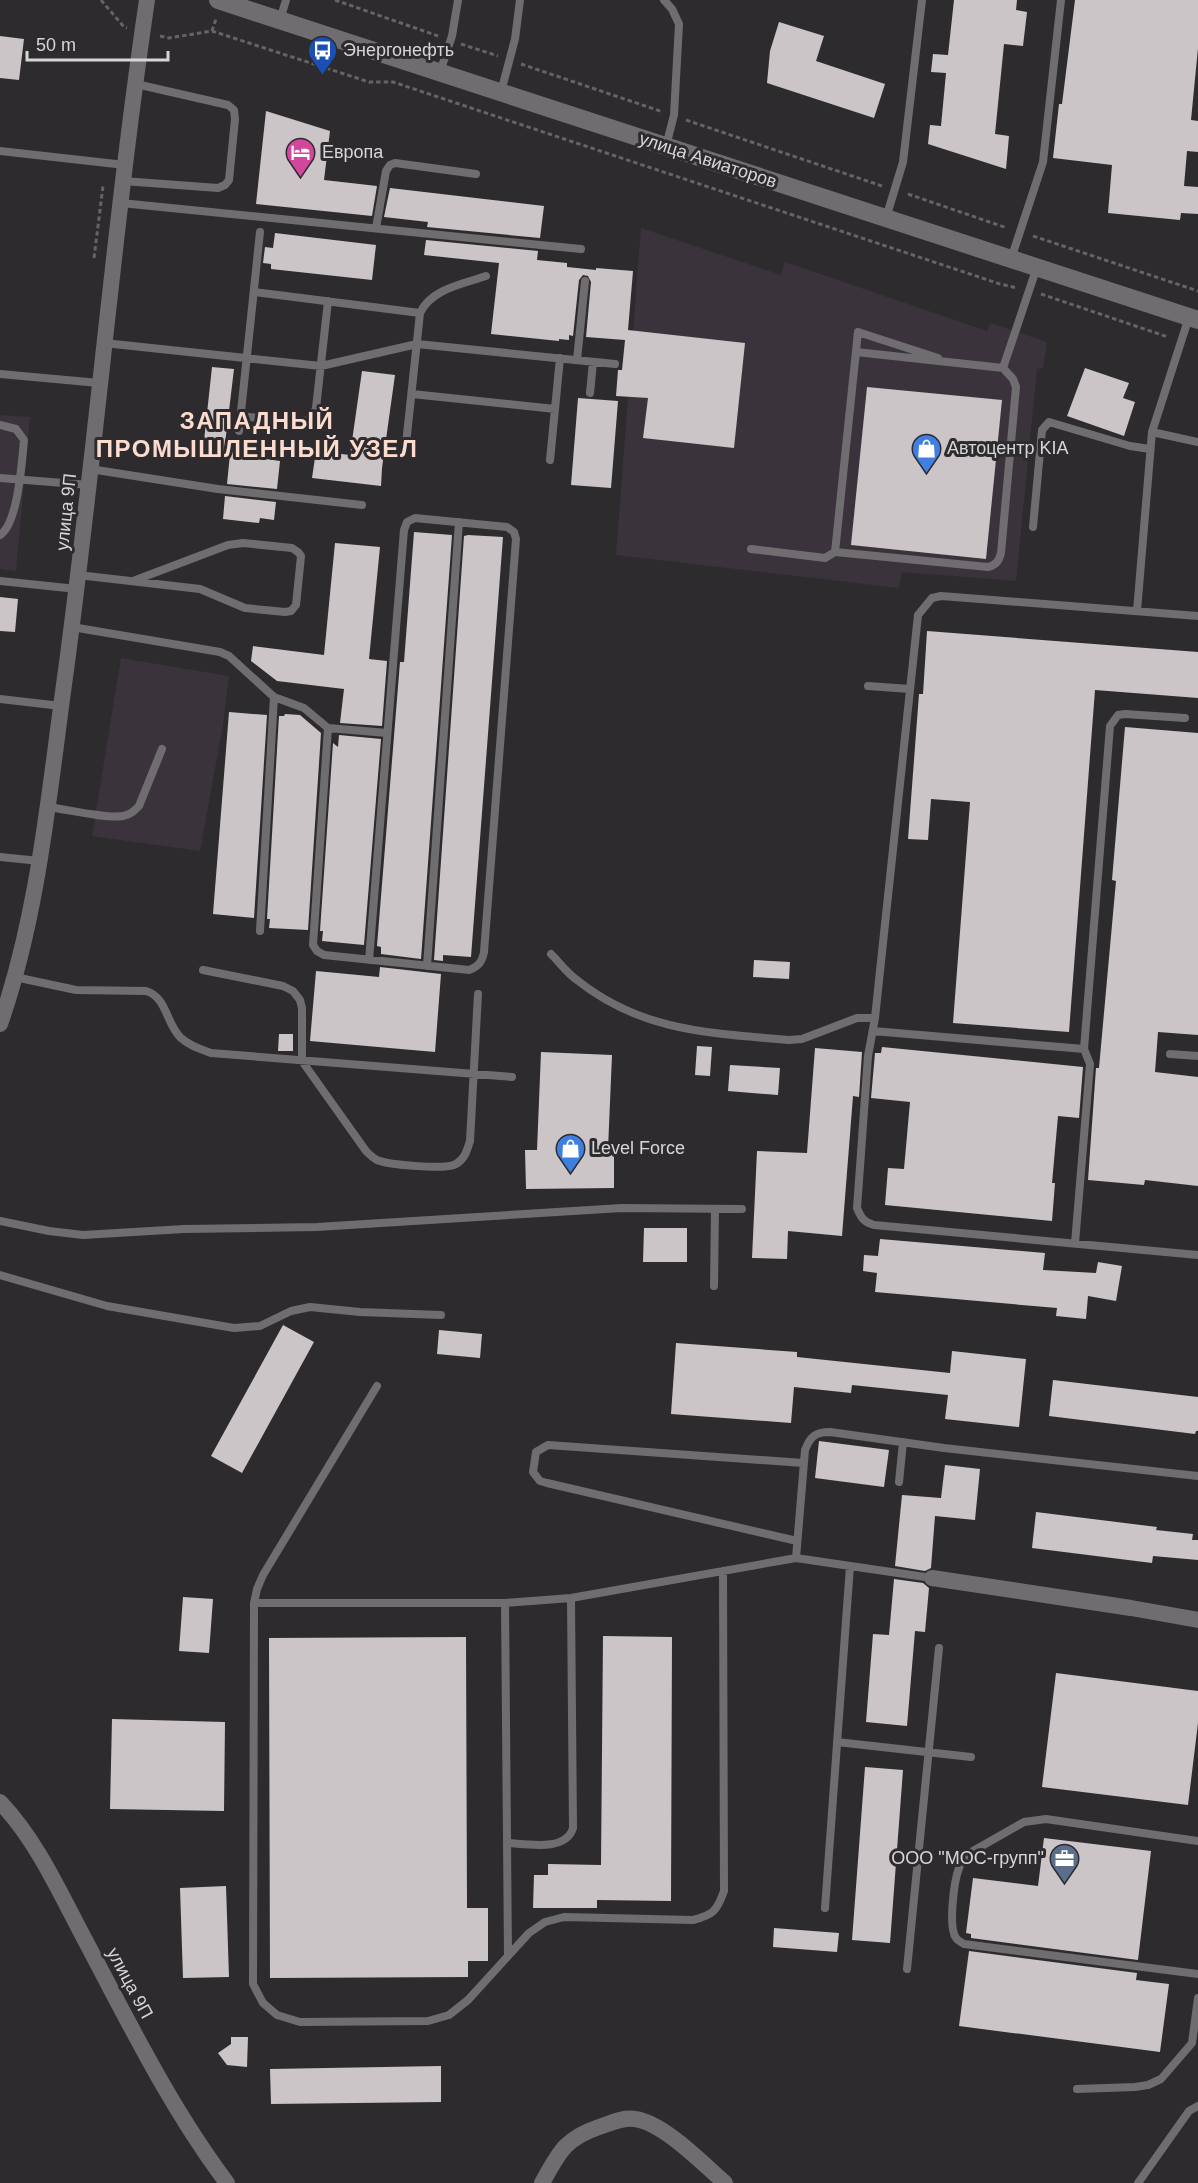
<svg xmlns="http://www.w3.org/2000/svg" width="1198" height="2183" font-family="Helvetica,sans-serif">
	<rect width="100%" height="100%" fill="#2e2b2f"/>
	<path fill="#3a333c" d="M641 228 781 275 785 262 987 331 990 323 1047 342 1043 368 1037 369 1016 581 902 572 899 588 616 555Z
		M0 415 30 417 16 571 0 569Z
		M121 658 229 676 223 725 200 851 92 836Z"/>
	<path fill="#cbc5c7" d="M954 0H1017L1016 10 1027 12 1023 46 1004 44 995 134 1009 136 1006 169 928 144 930 125 941 126 946 73 931 72 933 54 948 55Z
		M1075 0H1198V48L1191 120 1198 121V152L1187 151 1184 186 1198 187V214L1181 213 1180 220 1108 213 1112 165 1053 158 1059 104H1062Z
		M779 22 824 36 816 61 885 84 874 118 767 83 770 51Z
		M0 36 24 39 19 80 0 78Z
		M266 111 330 131 324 180 377 186 372 216 256 204Z
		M390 188 544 206 540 238 427 227 428 222 384 217Z
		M275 233 376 245 372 280 271 269V264L263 263 265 247 273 248Z
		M426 240 538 251 537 260 567 263V267L596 270V268L633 271 628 330 745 343 734 448 643 438 648 398 616 396 618 370H622L625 340 586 337 591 282 588 276 583 275 579 280 573 336 569 335V340L559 339V341L491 334 499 263 424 255Z
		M212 367 234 369 224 452 203 450Z
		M1085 368 1129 383 1123 398 1135 402 1124 436 1067 416Z
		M362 371 395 375 382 468 381 486 312 478 316 451 350 455Z
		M867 387 1002 400 986 559 851 545Z
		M578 398 618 401 611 488 571 485Z
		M231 444 267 448 266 459 280 461 277 489 227 484Z
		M225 496 276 502 274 520 260 518 259 523 223 519Z
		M414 532 452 535 421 959 381 954V947L377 946 400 662H404Z
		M468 535 503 537 471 957 443 955V961L434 960 464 536Z
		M335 543 380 547 369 659 387 661 382 726 340 723 344 689 277 681 251 661 253 646 324 655Z
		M0 597 18 599 15 632 0 631Z
		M927 631 1198 652V698L1095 690 1069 1032 953 1023 970 802 931 799 928 840 908 839 919 694H923Z
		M229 712 267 715 254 918 213 914Z
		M285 714 300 715 321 733 308 930 269 928 270 919H267L279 716H284Z
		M1125 727 1198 733V1035L1158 1032 1155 1072 1198 1077V1186L1145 1180 1144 1185 1088 1180 1096 1068H1099L1116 881 1112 880Z
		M339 735 381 739 364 945 322 941 323 931H320L333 743 338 747Z
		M754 960 790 962 789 979 753 977Z
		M380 967 441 974 435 1052 310 1041 316 971 379 977Z
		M279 1034H293V1051H278Z
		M697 1046 712 1047 710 1076 695 1075Z
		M882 1047 1083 1067 1079 1118 1058 1116 1052 1183H1055L1052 1221 885 1205 888 1168 904 1169 910 1102 871 1098 875 1053H881Z
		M815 1048 862 1052 859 1097 853 1096 842 1236 788 1231 787 1259 752 1258 757 1151 807 1153Z
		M541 1052 612 1055 608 1149H614V1188L526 1189 525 1150H537Z
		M730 1065 780 1068 778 1095 728 1091Z
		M644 1228H687V1262H643Z
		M880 1239 1045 1253 1043 1270 1096 1273 1098 1262 1122 1266 1116 1301 1088 1296 1086 1319 1056 1316 1057 1308 875 1292 877 1273 863 1271 864 1255 878 1256Z
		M283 1325 314 1342 242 1473 211 1456Z
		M439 1330 482 1334 480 1358 437 1354Z
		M676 1343 797 1352V1357L950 1373 952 1351 1026 1359 1019 1427 945 1419 948 1395 852 1385 851 1393 794 1387 791 1423 671 1414Z
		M1053 1380 1198 1397V1431H1196L1195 1434 1049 1416Z
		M819 1441 889 1450 884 1487 815 1478Z
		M945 1465 980 1469 975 1520 935 1516 931 1568 925 1571 895 1566 902 1495 941 1498Z
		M1036 1512 1157 1527 1156 1530 1193 1534 1192 1540H1198V1560L1153 1556 1152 1563 1032 1548Z
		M894 1579 923 1583 929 1588 925 1632 915 1631 907 1726 866 1722 873 1634 889 1635Z
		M183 1597 213 1599 209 1653 179 1651Z
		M603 1636 672 1637 671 1901 597 1900V1908H533L534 1875H548V1864L601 1865Z
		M466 1637 467 1908H488V1961H468V1977L270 1978 269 1638Z
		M1056 1673 1198 1691V1723L1188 1805 1042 1787Z
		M112 1719 225 1722 224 1811 110 1809Z
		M865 1767 903 1770 890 1943 852 1940Z
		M1044 1838 1151 1851 1138 1960 971 1938V1934L966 1933 973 1878 1038 1886Z
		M226 1886 229 1977 183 1978 180 1888Z
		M774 1928 839 1933 837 1952 773 1947Z
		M969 1951 1137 1973 1136 1980 1169 1984 1160 2052 959 2026Z
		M231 2037H248L247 2067 227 2065 218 2053 231 2044Z
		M441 2066V2102L271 2104 270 2069Z"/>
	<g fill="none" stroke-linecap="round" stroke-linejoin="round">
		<path stroke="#656366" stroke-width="3" stroke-dasharray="4.5 3" stroke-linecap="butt" d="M101 0 124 27 127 28
			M335 0 438 36
			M212 31 216 19
			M160 36 169 38 212 31 369 82H393L1000 284 1017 288
			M461 44 498 56
			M521 64 663 112
			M686 120 882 186
			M908 194 1007 228
			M1033 236 1198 291
			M94 258 103 186
			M1041 294 1168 337"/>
		<path stroke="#706d71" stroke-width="8" d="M664 0 672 9 679 24 674 115 666 146
			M280 20 286 0
			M440 72 452 36 458 0
			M501 92 515 39 520 0
			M0 151 125 165
			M123 181 218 188 225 185 229 180 235 119 234 110 228 105 136 84
			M121 203 581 249
			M886 218 903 162 922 0
			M376 228 386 171 390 165 395 163 476 174
			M1011 259 1043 162 1061 0
			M254 292 420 313
			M104 343 321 366 417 344 615 364
			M577 360 585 281
			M1003 368 1037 267
			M0 374 99 383
			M590 393 593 362
			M412 394 555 409
			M241 416 300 423C309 420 313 417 316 408L328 301
			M0 425 16 429 24 440C22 461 18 524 0 535
			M239 431 260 232
			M1152 432 1198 442
			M406 444 420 313C431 289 463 284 486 276
			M550 460 560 358
			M90 469 218 489 362 505
			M0 478 89 485
			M1033 527 1042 430 1049 422 1130 446 1150 449
			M751 549 825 558 835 552 988 567C996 565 999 561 1001 553L1016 387 1013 379 1003 368 856 352
			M835 552 858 332 938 358
			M78 575 200 589 245 608 285 612 291 611 296 605 301 556 298 552 292 548 243 543 228 545 133 581
			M0 581 77 589
			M1137 611 1152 432 1189 317
			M1198 616 941 596 932 598 918 615 875 1018 868 1056 857 1208C861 1218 864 1222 874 1225L1198 1255
			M72 627 220 652 229 656 274 697 260 931
			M868 686 910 689
			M274 697 304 708 328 728 387 733
			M0 699 61 706
			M328 728 313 945 317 951 324 955 469 970C479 966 482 962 484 952L516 539 514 532 507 527 415 518 407 522 404 530 369 960
			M47 807C67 809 104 819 123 816 130 815 134 811 139 806L162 749
			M0 857 40 861
			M551 954C560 963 567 973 577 980 642 1032 711 1033 789 1040L802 1039 857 1018H875
			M427 966 459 522
			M203 970 283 986 293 991 300 1000 302 1008V1061L366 1151C369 1154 373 1158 377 1160 389 1165 446 1170 456 1164 465 1159 467 1150 470 1141L478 994
			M15 977 76 990 146 991C167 997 166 1024 181 1038 190 1046 200 1049 211 1053L512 1077
			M873 1031 1084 1049 1110 726 1118 715 1125 714 1185 718
			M1170 1054 1198 1056
			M0 1221 49 1231 83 1235 184 1229 317 1227 622 1208 742 1209
			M1075 1243 1090 1064 1084 1049
			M0 1275 107 1306 234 1328 260 1326 291 1311 310 1307 360 1312 441 1315
			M714 1286 715 1209
			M899 1482 903 1442
			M797 1541 547 1483 540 1481 533 1472 536 1452 548 1445 803 1463
			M723 1571 724 1891C717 1911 713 1915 693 1920L564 1917 545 1922 529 1933 468 2000 449 2015 428 2021 300 2022 277 2015 263 2003 253 1984 254 1603H505L571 1598 796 1558
			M932 1578 796 1558 805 1450C810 1437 815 1432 830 1432L944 1448 1198 1476
			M254 1603 257 1589 263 1575 377 1386
			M505 1603 508 1956
			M837 1742 971 1757
			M1198 1841 1046 1819 1024 1822 966 1855C963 1859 961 1863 959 1868 954 1881 948 1927 956 1938 958 1941 961 1942 964 1944L1198 1974
			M507 1843C527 1844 566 1852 573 1828L571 1598
			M825 1908 850 1566
			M907 1969 939 1648
			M1077 2089 1135 2087 1148 2085 1161 2079 1192 2043 1198 1998
			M1138 2183 1189 2111 1198 2106"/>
		<path stroke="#706d71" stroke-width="16" d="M0 1024C37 918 48 803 63 692 95 462 113 230 147 0
			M932 1578 1131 1608 1198 1620
			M0 1802C37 1841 59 1891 84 1938 128 2021 170 2107 227 2183
			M542 2183C559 2153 564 2139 599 2127 611 2123 623 2117 635 2119 664 2123 703 2164 725 2183"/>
		<path stroke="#706d71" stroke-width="18" d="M218 0 1198 320"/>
	</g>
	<defs>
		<symbol id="bus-pin" viewBox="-11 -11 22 30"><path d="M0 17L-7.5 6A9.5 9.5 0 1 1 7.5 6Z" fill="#1a4fb4" stroke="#2e2b2f"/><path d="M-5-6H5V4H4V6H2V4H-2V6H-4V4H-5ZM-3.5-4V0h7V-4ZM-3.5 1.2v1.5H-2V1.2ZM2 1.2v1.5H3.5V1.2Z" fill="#fff"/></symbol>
		<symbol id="hotel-pin" viewBox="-11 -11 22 30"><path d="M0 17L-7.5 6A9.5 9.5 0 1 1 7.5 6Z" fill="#d1479c" stroke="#2e2b2f"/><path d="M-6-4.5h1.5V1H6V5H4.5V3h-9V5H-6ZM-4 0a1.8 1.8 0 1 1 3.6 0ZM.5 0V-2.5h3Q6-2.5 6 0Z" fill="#fff"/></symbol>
		<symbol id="shop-pin" viewBox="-11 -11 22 30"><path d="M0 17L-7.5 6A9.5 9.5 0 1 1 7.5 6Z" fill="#3f7fe0" stroke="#2e2b2f"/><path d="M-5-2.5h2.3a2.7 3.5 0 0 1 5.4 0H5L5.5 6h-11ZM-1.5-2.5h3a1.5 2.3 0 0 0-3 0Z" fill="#fff"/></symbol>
		<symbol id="office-pin" viewBox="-11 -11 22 30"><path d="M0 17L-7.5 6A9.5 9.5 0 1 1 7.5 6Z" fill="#5c6f8a" stroke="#2e2b2f"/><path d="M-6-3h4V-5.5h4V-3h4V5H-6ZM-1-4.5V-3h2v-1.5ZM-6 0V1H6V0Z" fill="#fff"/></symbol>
	</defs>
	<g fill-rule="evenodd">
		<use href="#bus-pin" x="306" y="34" width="33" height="45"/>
		<use href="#hotel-pin" x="284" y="136" width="33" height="45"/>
		<use href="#shop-pin" x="910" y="432" width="33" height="45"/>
		<use href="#shop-pin" x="554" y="1132" width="33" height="45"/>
		<use href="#office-pin" x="1048" y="1842" width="33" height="45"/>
	</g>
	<g text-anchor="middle" stroke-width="6" stroke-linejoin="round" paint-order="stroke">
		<g font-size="18" fill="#d6d5d7" stroke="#2e2b2f" text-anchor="start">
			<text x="343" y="56">Энергонефть</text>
			<text x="322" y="158">Европа</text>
			<text x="947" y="454">Автоцентр KIA</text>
			<text x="591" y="1154">Level Force</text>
			<text x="1044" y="1864" text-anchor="end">ООО "МОС-групп"</text>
		</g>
		<g font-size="18" fill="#d6d5d7" stroke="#2e2b2f">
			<text transform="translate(708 160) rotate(18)" y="6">улица Авиаторов</text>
			<text transform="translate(66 512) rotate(-84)" y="6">улица 9П</text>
			<text transform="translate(130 1983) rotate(62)" y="6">улица 9П</text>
		</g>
		<g font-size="24" font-weight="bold" letter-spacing="1.5" fill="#fcdccf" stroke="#2e2b2f">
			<text x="257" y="429">ЗАПАДНЫЙ<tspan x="257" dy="28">ПРОМЫШЛЕННЫЙ УЗЕЛ</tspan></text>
		</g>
	</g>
	<path d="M27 51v9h141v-9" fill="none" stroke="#d6d5d7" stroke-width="3"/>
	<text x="36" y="51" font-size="18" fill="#d6d5d7" stroke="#2e2b2f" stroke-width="4.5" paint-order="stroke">50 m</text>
</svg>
